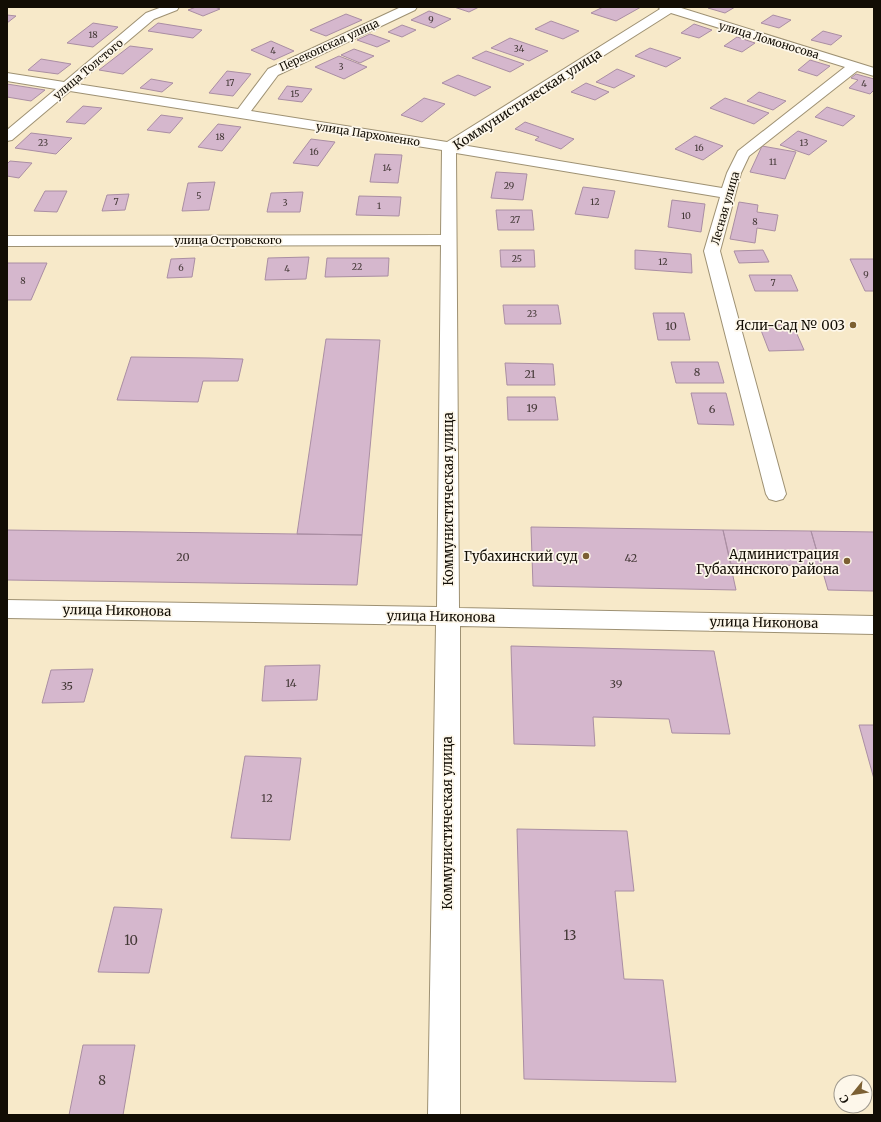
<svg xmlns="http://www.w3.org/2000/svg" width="881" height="1122" font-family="Merriweather,serif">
	<rect width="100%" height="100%" fill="#f7e9c9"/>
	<path fill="#d5b7cd" stroke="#aa8ea3" d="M196 7H215L220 9 203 16 188 10Z
		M454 7H479L469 12Z
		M603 7H641L616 21 591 13Z
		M710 7H735L725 13 708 8Z
		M429 11 451 19 434 28 411 20Z
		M346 14 362 20 326 36 310 30Z
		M7 15 16 16 7 23Z
		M773 15 791 20 779 28 761 23Z
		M551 21 579 31 563 39 535 29Z
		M93 23 118 27 93 47 67 43Z
		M158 23 202 30 193 38 148 31Z
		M694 24 712 30 699 38 681 33Z
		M402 25 416 30 402 37 388 32Z
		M823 31 842 36 831 45 811 40Z
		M370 34 390 41 377 47 357 40Z
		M737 37 755 43 742 52 724 46Z
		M510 38 548 51 529 61 491 48Z
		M271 41 294 51 274 60 251 50Z
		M130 46 153 49 123 74 99 70Z
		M650 48 681 58 666 67 635 56Z
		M354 49 374 56 360 63 341 55Z
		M486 51 524 64 510 72 472 58Z
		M339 56 367 67 344 79 315 67Z
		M41 59 71 64 58 74 28 70Z
		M810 60 830 66 817 76 798 70Z
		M617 69 635 76 614 88 596 82Z
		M227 71 251 74 233 96 209 93Z
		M856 74 874 79V90L870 94 849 88 858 80 851 78Z
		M458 75 491 87 475 96 442 83Z
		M151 79 173 83 162 92 140 88Z
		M586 83 609 92 595 100 571 92Z
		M7 84 45 90 31 101 7 97Z
		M287 86 312 89 302 102 278 99Z
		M759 92 786 101 773 110 747 101Z
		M424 98 445 104 422 122 401 115Z
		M725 98 769 113 754 124 710 108Z
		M83 106 102 108 85 124 66 122Z
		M827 107 855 116 843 126 815 117Z
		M161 115 183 118 170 133 147 130Z
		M525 122 574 139 561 149 535 140 539 137 515 129Z
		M218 124 241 127 222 151 198 147Z
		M798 131 827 141 809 155 780 145Z
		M31 133 72 138 56 154 15 148Z
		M695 136 723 146 703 160 675 149Z
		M311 139 335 142 318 166 293 163Z
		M762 146 796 152 785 179 750 172Z
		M375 154 402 155 398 183 370 182Z
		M10 161 32 163 19 178 7 176V164Z
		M496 172 527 174 523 200 491 198Z
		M215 182 209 210 182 211 188 183Z
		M583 187 615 191 608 218 575 214Z
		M45 191H67L57 212 34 211Z
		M303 192 300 212H267L271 193Z
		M129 194 125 210 102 211 107 195Z
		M359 196 401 197 399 216 356 215Z
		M672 200 705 204 701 232 668 227Z
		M739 202 758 205 757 212 778 215 775 231 757 228 755 243 730 239Z
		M496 210H532L534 230H498Z
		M500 250H534L535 267H501Z
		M635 250 691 254 692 273 635 269Z
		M763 250 769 262 739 263 734 251Z
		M309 257 306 279 265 280 268 258Z
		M195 258 192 277 167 278 171 259Z
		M327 258H389L388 276 325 277Z
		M850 259H874V291H865Z
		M7 263H47L31 300H7Z
		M749 275H791L798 291H755Z
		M503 305H558L561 324H505Z
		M653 313H684L690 340H658Z
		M759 325H793L804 350 769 351Z
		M326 339 380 340 362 535 297 534Z
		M131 357 209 358 243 359 238 381H203L198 402 117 400Z
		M671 362H718L724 383H676Z
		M505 363 553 364 555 385H507Z
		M691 393H726L734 425 698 424Z
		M507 397H555L558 420H508Z
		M531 527 723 530 736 590 533 586Z
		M7 530 297 534 362 535 357 585 7 580Z
		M723 530 811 531 821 566 731 564Z
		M811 531 874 532V591L828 590Z
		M511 646 714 651 730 734 672 733 669 719 593 717 595 746 514 744Z
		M320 665 317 700 262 701 265 666Z
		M93 669 84 702 42 703 51 670Z
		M859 725H874V779Z
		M245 756 301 758 290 840 231 838Z
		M517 829 627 831 634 891H615L624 979 663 980 676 1082 524 1079Z
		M114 907 162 909 149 973 98 972Z
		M83 1045H135L123 1115H69Z"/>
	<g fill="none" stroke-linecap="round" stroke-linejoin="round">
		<defs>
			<path id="minor" d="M162 7H179L177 10 154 19 77 84 238 109 268 69 401 7H417L415 10 278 75 251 111 447 142 660 9 658 7H678L874 68V76L857 71 749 156 741 173 720 251 786 494 783 499 776 501 769 499 766 494 704 251 720 197 456 153 459 608 874 616V634L460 626V1115H428L436 625 7 618V600L437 607 441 245 7 246V236L441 235 442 150 70 91 12 140 7 141V130L56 89 7 81V73L64 82 146 13ZM671 13 845 67 738 151 727 173 722 188 462 145Z"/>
		</defs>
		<use href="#minor" stroke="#9e9173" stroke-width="2"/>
		<use href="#minor" fill="#fff" fill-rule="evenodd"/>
	</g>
	<g fill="#7c6033" stroke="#fdf7ea" stroke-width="1.5">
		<circle cx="853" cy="325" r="4"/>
		<circle cx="586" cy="556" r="4"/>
		<circle cx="847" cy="561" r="4"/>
	</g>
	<g text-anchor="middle" stroke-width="3.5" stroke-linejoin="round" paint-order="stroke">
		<g font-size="9" fill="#433836">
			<text x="431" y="23">9</text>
			<text x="93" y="38">18</text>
			<text x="519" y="52">34</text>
			<text x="273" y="54">4</text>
			<text x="341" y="70">3</text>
			<text x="230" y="86">17</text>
			<text x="864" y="87">4</text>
			<text x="295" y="97">15</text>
			<text x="220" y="140">18</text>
			<text x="43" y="146">23</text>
			<text x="804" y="146">13</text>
			<text x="699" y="151">16</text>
			<text x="314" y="155">16</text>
			<text x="773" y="165">11</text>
			<text x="387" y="171">14</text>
			<text x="509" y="189">29</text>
			<text x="199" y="199">5</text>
			<text x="116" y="205">7</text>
			<text x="595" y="205">12</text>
			<text x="285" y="206">3</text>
			<text x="379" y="209">1</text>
			<text x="686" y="219">10</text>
			<text x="515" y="223">27</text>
			<text x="755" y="225">8</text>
			<text x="517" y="262">25</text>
			<text x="663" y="265">12</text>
			<text x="357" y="270">22</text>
			<text x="181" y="271">6</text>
			<text x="287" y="272">4</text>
			<text x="866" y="278">9</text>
			<text x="23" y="284">8</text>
			<text x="773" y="286">7</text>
			<text x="532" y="317">23</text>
		</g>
		<g font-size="11" fill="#120d04" stroke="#fdf7ea">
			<text transform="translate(769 40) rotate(17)" y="4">улица Ломоносова</text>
			<text transform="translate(329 45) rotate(-25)" y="4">Перекопская улица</text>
			<text transform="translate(88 69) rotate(-40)" y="4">улица Толстого</text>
			<text transform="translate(368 134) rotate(9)" y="4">улица Пархоменко</text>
			<text transform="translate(725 208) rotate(-74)" y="4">Лесная улица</text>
			<text x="228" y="244">улица Островского</text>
		</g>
		<g font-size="11" fill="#433836">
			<text x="671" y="330">10</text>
			<text x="697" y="376">8</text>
			<text x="530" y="378">21</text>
			<text x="532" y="412">19</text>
			<text x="712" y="413">6</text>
			<text x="183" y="561">20</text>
			<text x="631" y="562">42</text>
			<text x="291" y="687">14</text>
			<text x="616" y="688">39</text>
			<text x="67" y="690">35</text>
			<text x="267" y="802">12</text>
		</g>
		<g font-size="13" fill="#120d04" stroke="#fdf7ea">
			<text transform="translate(527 99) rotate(-33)" y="5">Коммунистическая улица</text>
			<text transform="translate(448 499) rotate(-90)" y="5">Коммунистическая улица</text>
			<text transform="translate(117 610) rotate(1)" y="5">улица Никонова</text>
			<text transform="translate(441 616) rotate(1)" y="5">улица Никонова</text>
			<text transform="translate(764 622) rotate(1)" y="5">улица Никонова</text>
			<text transform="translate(447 823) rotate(-90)" y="5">Коммунистическая улица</text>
		</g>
		<g font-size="13" fill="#120d04" stroke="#fdf7ea" text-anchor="end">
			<text x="845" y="330">Ясли-Сад № 003</text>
			<text x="839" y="559">Администрация<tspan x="839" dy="15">Губахинского района</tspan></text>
			<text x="578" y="561">Губахинский суд</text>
		</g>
		<g font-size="13" fill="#433836">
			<text x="570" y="940">13</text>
			<text x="131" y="945">10</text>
			<text x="102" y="1085">8</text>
		</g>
	</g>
	<rect width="881" height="1122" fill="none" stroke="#120d04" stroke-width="16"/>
	<g transform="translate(853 1094) rotate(240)"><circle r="19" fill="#fdf7ea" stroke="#9f998e"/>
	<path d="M0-3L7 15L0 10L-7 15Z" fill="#7c6033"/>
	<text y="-6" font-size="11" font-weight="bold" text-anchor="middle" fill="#120d04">С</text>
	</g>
</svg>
